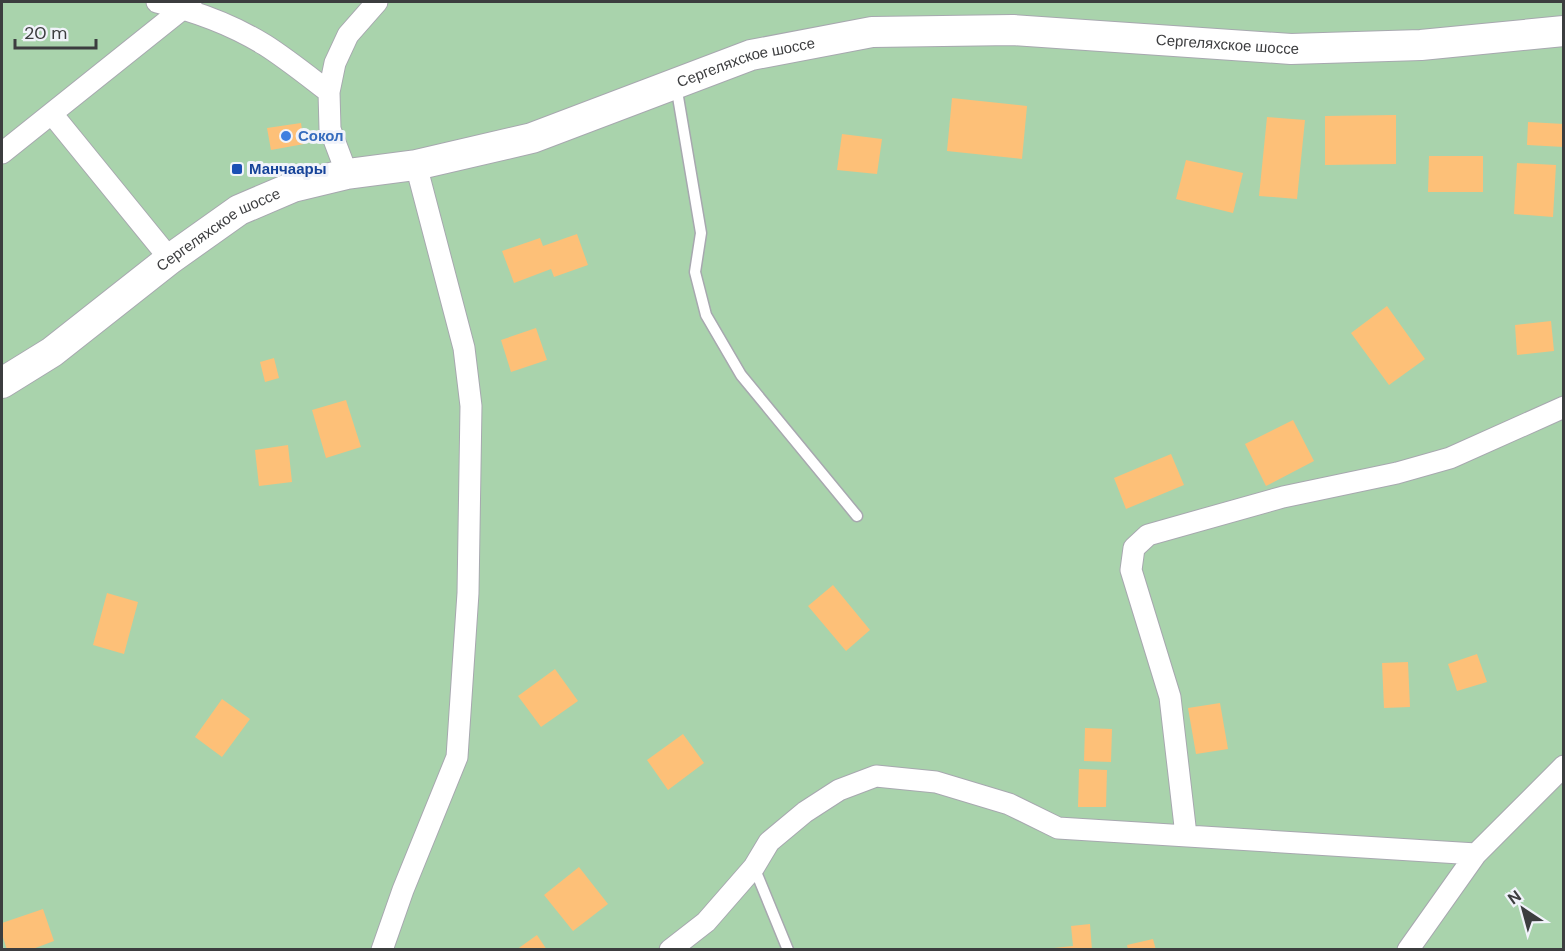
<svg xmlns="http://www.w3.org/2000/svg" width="1565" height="951" font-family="'DM Sans',sans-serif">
	<rect width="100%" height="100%" fill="#f1f3fa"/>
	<path fill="#a9d3ac" d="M2 2H1563V949H2Z"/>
	<path fill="#fdc078" d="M952 98 1027 106 1022 159 947 151Z
		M1396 115V164L1325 165V116Z
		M1267 117 1305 120 1297 199 1259 196Z
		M1528 122 1564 124V147L1527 145Z
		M301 123 304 144 271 150 267 128Z
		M842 134 882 139 877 174 837 170Z
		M1429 156H1483V192H1428Z
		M1186 160 1243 173 1233 213 1176 199Z
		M1517 163 1556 165 1553 217 1514 214Z
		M577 234 588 265 554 277 551 269 514 283 502 251 540 238 543 246Z
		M1387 306 1425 359 1389 385 1351 333Z
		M1551 321 1554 351 1517 355 1515 325Z
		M536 328 547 360 511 372 501 340Z
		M274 358 279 378 265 382 260 362Z
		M346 400 361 447 326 458 312 410Z
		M1293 420 1314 461 1266 486 1245 444Z
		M288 445 292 482 259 486 255 450Z
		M1171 454 1184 485 1126 509 1114 478Z
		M833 585 870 630 846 651 808 606Z
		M107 593 138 602 124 654 93 645Z
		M1477 654 1487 682 1457 691 1448 664Z
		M1408 662 1410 707 1384 708 1382 663Z
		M555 669 578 701 541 727 518 696Z
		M222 699 250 719 222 757 195 737Z
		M1220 703 1228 749 1196 754 1188 708Z
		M1085 728 1112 729 1111 762 1084 761Z
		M683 734 704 763 668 790 647 760Z
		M1079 769 1107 770 1106 807H1078Z
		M579 867 608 904 573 931 544 895Z
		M43 909 54 941 30 950H7L2 934V923Z
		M1090 924 1092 950H1054V948L1073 946 1071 926Z
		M537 935 547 950H516Z
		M1153 939 1156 950H1128L1127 945Z"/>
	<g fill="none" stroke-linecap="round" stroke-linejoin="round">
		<defs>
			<path id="service" d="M676 85 701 233 695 272 706 315 741 375 857 516
				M754 867 788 950"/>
			<path id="minor" d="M157 2C195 11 231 24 265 45 287 59 308 76 329 92L330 129 347 174
				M329 92 335 63 348 35 377 2
				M52 114 170 259
				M2 153 191 2
				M1186 835 1170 697 1131 570 1134 548 1148 535 1283 497 1397 473 1450 458 1564 407
				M382 950 403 890 457 757 468 593 471 406 464 348 416 165
				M670 950 706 922 754 867 769 842 805 812 839 790 876 776 936 782 1009 804 1058 828 1476 854 1564 766
				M1408 950 1476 854"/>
			<g id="secondary">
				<path id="s1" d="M2 383 52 352 170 259 239 210 293 187 347 174 416 165 532 138 751 55 872 32 1013 30 1291 49 1421 45 1564 31"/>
			</g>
		</defs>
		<use href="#service" stroke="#a7a8af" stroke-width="13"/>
		<use href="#minor" stroke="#a7a8af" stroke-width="23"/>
		<use href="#secondary" stroke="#a7a8af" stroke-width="32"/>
		<use href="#service" stroke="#fff" stroke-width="10"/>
		<use href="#minor" stroke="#fff" stroke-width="21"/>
		<use href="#secondary" stroke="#fff" stroke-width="30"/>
	</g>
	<circle fill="#3f7fe0" stroke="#f1f3fa" stroke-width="2" cx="286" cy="136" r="6"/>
	<rect fill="#1a4fb4" stroke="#f1f3fa" stroke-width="2" x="231" y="163" width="12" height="12" rx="3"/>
	<g text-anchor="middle" stroke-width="6" stroke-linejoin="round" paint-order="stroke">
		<g font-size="15" fill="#3c3d3f" stroke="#f1f3fa">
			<text dy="5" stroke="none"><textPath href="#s1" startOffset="1310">Сергеляхское шоссе</textPath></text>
			<text dy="5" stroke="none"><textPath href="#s1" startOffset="824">Сергеляхское шоссе</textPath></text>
			<text dy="5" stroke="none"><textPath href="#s1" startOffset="266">Сергеляхское шоссе</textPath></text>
		</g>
		<g font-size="15" font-weight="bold" fill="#366cbe" stroke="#f1f3fa" text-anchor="start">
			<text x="298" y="141">Сокол</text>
		</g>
		<g font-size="15" font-weight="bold" fill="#164399" stroke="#f1f3fa" text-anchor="start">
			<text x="249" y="174">Манчаары</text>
		</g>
	</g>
	<rect width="1565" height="951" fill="none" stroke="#3c3d3f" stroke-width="6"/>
	<g transform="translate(1523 909) rotate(324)" stroke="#f1f3fa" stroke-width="4.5" paint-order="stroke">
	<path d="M0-4.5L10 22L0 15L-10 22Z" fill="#3c3d3f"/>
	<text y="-9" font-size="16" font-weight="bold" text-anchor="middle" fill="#3c3d3f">N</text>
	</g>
	<path d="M15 39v9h81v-9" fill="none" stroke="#3c3d3f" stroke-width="3"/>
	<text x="24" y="39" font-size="18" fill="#3c3d3f" stroke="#f1f3fa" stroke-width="4.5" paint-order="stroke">20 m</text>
</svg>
